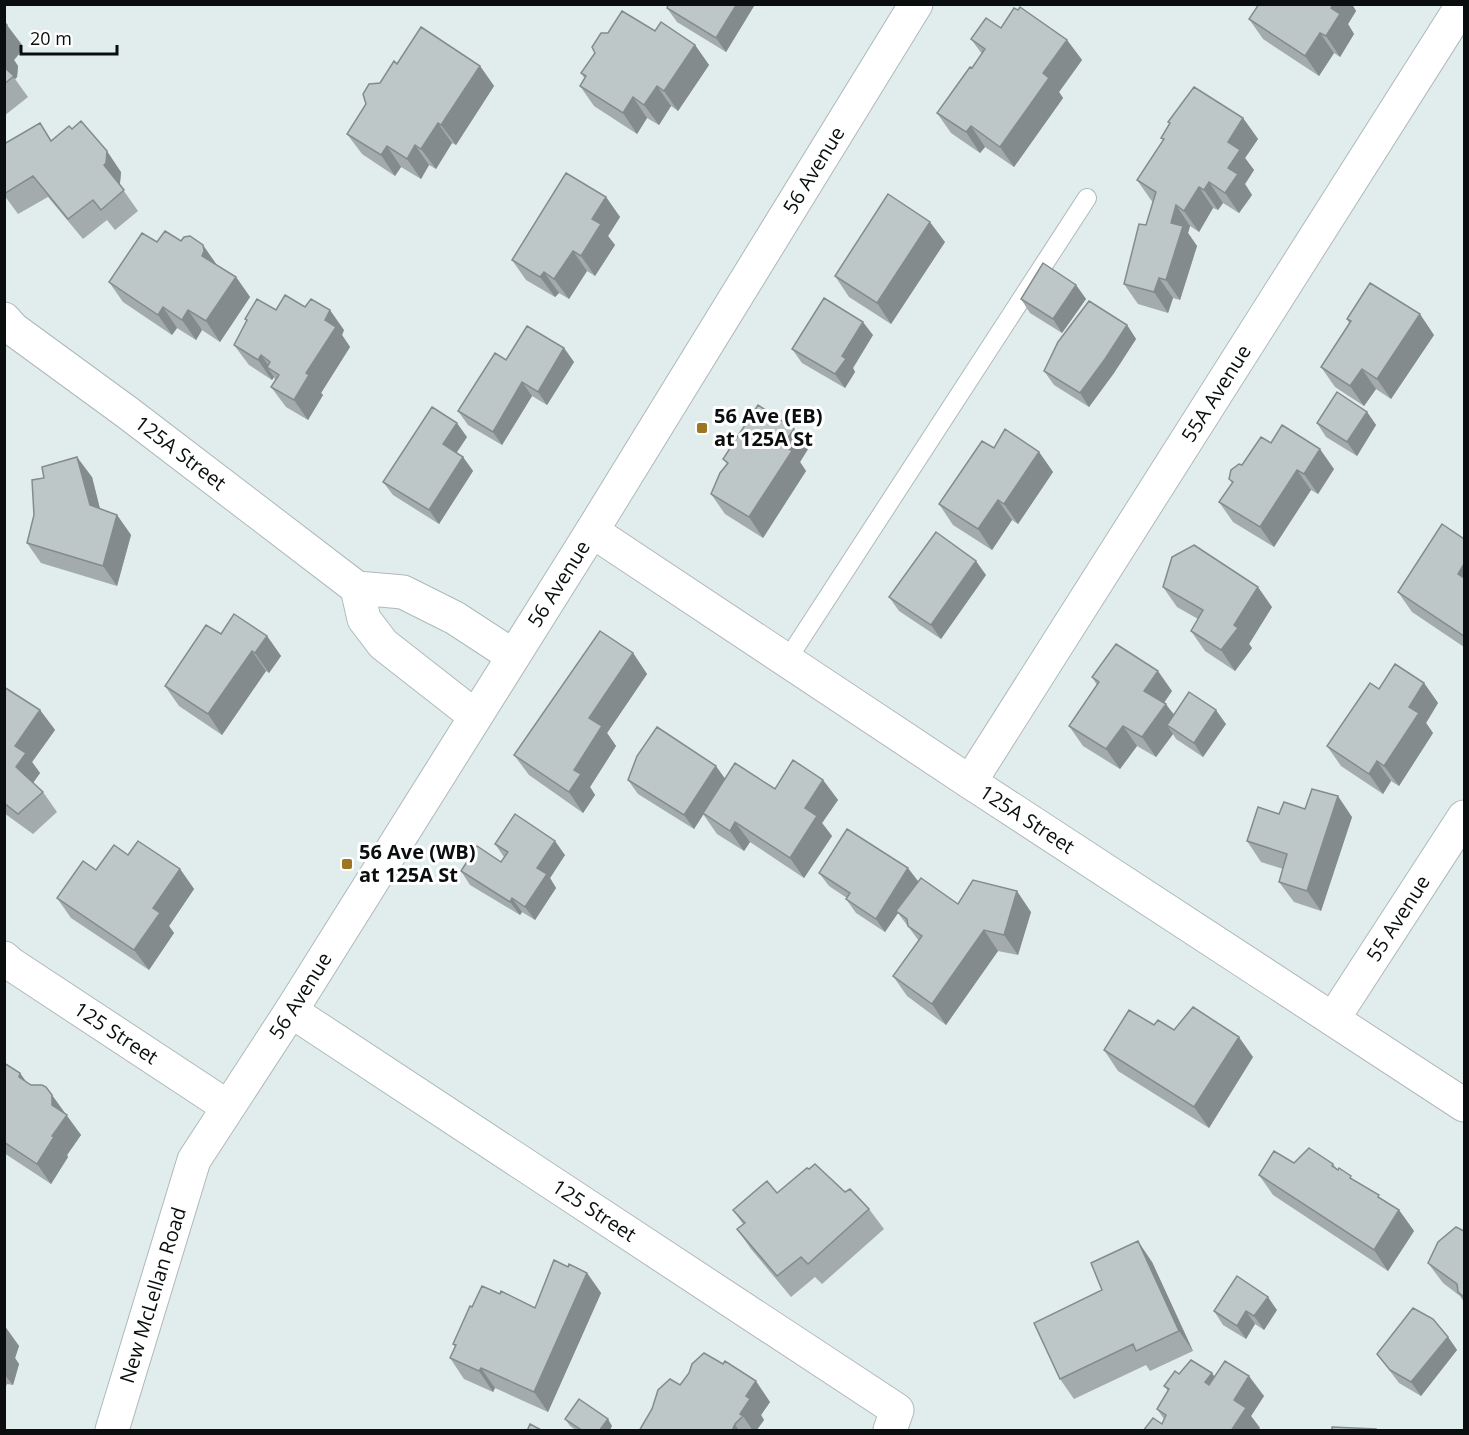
<svg xmlns="http://www.w3.org/2000/svg" width="1469" height="1435" font-family="'Open Sans',sans-serif">
	<rect width="100%" height="100%" fill="#e1eced"/>
	<g fill="none" stroke-linecap="round" stroke-linejoin="round">
		<defs>
			<path id="service" d="M787 660 1087 198"/>
			<g id="minor">
				<path id="s1" d="M4 319 13 329 128 413 357 588 403 592 455 618 513 656"/>
				<path d="M357 588 364 619 383 644 475 716"/>
				<path id="s2" d="M970 782 1463 4"/>
				<path id="s3" d="M4 958 11 964 228 1107"/>
				<path id="s4" d="M291 1011 897 1410 890 1430"/>
				<path id="s5" d="M1333 1019 1464 817"/>
			</g>
			<g id="tertiary">
				<path id="s6" d="M592 531 970 782 1464 1105"/>
				<path id="s7" d="M112 1430 194 1160 291 1011 592 531 916 4"/>
			</g>
		</defs>
		<use href="#service" stroke="#afb9ba" stroke-width="20"/>
		<use href="#minor" stroke="#afb9ba" stroke-width="35"/>
		<use href="#tertiary" stroke="#afb9ba" stroke-width="35"/>
		<use href="#service" stroke="#fff" stroke-width="18"/>
		<use href="#minor" stroke="#fff" stroke-width="33"/>
		<use href="#tertiary" stroke="#fff" stroke-width="33"/>
	</g>
	<path fill="#a3abac" d="M669 4H753L754 6 726 52 677 22 667 8Z
		M1259 4H1354L1353 6 1356 11 1348 24 1354 34 1340 57 1334 53 1319 76 1263 39 1249 19Z
		M4 22 22 45 19 54 14 60 18 66 17 77 15 79 28 97 4 116Z
		M1001 28 1067 40 1082 60 1059 92 1063 98 1014 167 985 147 980 153 951 133 937 113 972 68 982 54 971 39Z
		M655 31 695 45 709 65 678 111 671 106 659 125 647 118 637 134 594 106 580 86 585 79 581 73Z
		M397 64 480 66 494 86 456 145 452 143 436 169 429 165 421 179 401 167 395 176 362 154 347 134 380 83Z
		M1243 118 1258 139 1245 158 1254 170 1245 184 1252 195 1239 213 1223 203 1218 210 1213 208 1199 232 1190 226 1188 233 1197 246 1180 300 1173 298 1168 313 1138 304 1124 284 1146 225 1153 202 1151 200 1137 180 1163 140 1161 138 1170 124 1168 122Z
		M52 141 121 172 120 183 119 184 138 211 115 230 107 220 83 239 48 197 18 214 4 195V144Z
		M606 197 620 217 608 236 615 245 595 276 587 271 569 299 559 293 555 297 526 280 512 260Z
		M157 242 217 266 236 277 250 297 220 342 202 330 196 340 177 328 172 335 123 302 109 282Z
		M945 242 891 324 849 297 835 276Z
		M1076 285 1086 299 1062 333 1030 313 1021 299Z
		M276 310 344 330 342 335 350 347 321 393 323 395 308 420 286 407 271 387 275 380 274 377 272 380 249 365 234 345Z
		M1347 319 1434 335 1391 399 1376 389 1364 406 1335 387 1321 367 1349 323Z
		M1127 325 1136 339 1114 373 1089 407 1054 385 1044 371Z
		M873 335 853 368 855 372 845 388 802 363 792 349Z
		M564 348 574 362 547 405 532 396 502 445 468 425 458 411 506 360Z
		M1367 412 1376 425 1357 456 1326 437 1317 423Z
		M794 429 808 449 800 462 806 471 763 538 725 514 711 494 727 464 723 459Z
		M467 437 456 453 463 457 473 471 439 524 393 495 383 482Z
		M1271 443 1334 469 1318 494 1311 490 1274 547 1233 522 1219 502 1232 483 1229 479 1242 465Z
		M994 448 1039 452 1053 472 1018 524 1012 520 992 550 953 525 939 504Z
		M92 477 100 509 117 515 131 535 117 586 41 563 27 543Z
		M1464 539V647L1412 612 1398 592Z
		M986 575 941 639 899 611 889 597Z
		M1163 587 1272 607 1249 644 1252 648 1235 671 1205 651 1191 631 1198 619 1177 607Z
		M267 636 281 656 269 673 266 671 222 735 179 706 165 686Z
		M633 653 647 674 607 733 616 746 590 787 595 795 583 813 529 775 514 755Z
		M1092 677 1172 691 1164 703 1174 714 1226 724 1203 757 1176 739 1173 734 1156 757 1137 746 1120 769 1083 746 1069 726 1097 685Z
		M1424 683 1438 703 1426 723 1433 733 1399 786 1391 781 1383 794 1341 766 1327 746 1379 689Z
		M4 687 40 710 55 730 32 762 40 773 33 783 43 792 57 812 33 834 4 813Z
		M725 778 775 789 823 780 838 800 822 823 832 836 804 878 750 842 744 851 717 834 703 814 694 829 638 794 628 780Z
		M1305 809 1352 817 1321 911 1294 902 1279 882 1283 869 1261 862 1247 841 1279 814Z
		M495 844 565 855 550 878 556 888 535 920 522 912 520 915 470 885 461 871 501 862 504 857Z
		M128 855 180 869 194 889 169 926 174 933 149 970 71 918 57 898 96 870Z
		M819 873 918 881 958 904 1031 912 1018 955 998 951 946 1025 907 996 893 976 919 941 898 913 885 932 856 913 846 899 847 898 829 886Z
		M1154 1025 1174 1030 1253 1057 1209 1128 1118 1071 1104 1050Z
		M4 1063 65 1114 81 1135 67 1155 68 1157 51 1184 4 1153Z
		M1294 1163 1333 1164 1338 1170 1399 1210 1414 1231 1388 1271 1273 1195 1259 1175Z
		M845 1192 869 1209 884 1229 822 1284 815 1277 791 1297 751 1249 737 1229 743 1224 733 1210 777 1193Z
		M1464 1231V1302L1460 1296 1443 1283 1428 1263Z
		M1152 1262 1193 1351 1150 1371 1146 1365 1074 1399 1060 1379 1102 1290Z
		M568 1267 587 1273 601 1293 548 1412 495 1388 493 1392 464 1379 450 1358 455 1347 453 1344 472 1307 500 1294 535 1308Z
		M1277 1310 1264 1330 1255 1324 1246 1339 1223 1325 1214 1311Z
		M4 1325 19 1346 15 1358 19 1364 13 1385 7 1384 4 1391Z
		M1448 1337 1457 1350 1421 1396 1399 1383 1377 1354Z
		M1212 1373 1214 1377 1264 1396 1251 1416 1260 1428 1162 1424 1164 1419 1157 1409 1168 1391 1164 1386 1179 1374Z
		M680 1385 770 1402 761 1415 764 1420 756 1431H639Z
		M565 1419 612 1426 609 1431H577L570 1426Z"/>
	<path fill="#848b8c" d="M737 4H753L754 6 726 52 716 38Z
		M1333 4H1354L1353 6 1356 11 1348 24 1354 34 1340 57 1326 36 1331 8Z
		M7 25 22 45 19 54 14 60 18 66 17 77 15 79 4 69V34Z
		M1320 33 1334 53 1319 76 1305 56Z
		M1067 40 1082 60 1059 92 1063 98 1014 167 1000 147 1043 73Z
		M695 45 709 65 678 111 664 91Z
		M480 66 494 86 456 145 441 125Z
		M657 86 671 106 659 125 644 105Z
		M633 97 647 118 637 134 623 113Z
		M1243 118 1258 139 1245 158 1254 170 1245 184 1252 195 1239 213 1225 193 1228 168V142Z
		M438 123 452 143 436 169 421 149Z
		M971 126 985 147 980 153 966 132Z
		M415 145 429 165 421 179 407 159Z
		M387 146 401 167 395 176 381 155Z
		M107 151 121 172 120 183 118 186 104 165Z
		M1209 182 1223 203 1218 210 1204 190Z
		M1199 187 1213 208 1199 232 1184 211Z
		M606 197 620 217 608 236 615 245 595 276 581 256 592 219Z
		M1176 205 1190 226 1188 233 1197 246 1180 300 1166 280 1171 223Z
		M930 222 945 242 891 324 877 303Z
		M203 245 217 265 202 256Z
		M573 251 587 271 569 299 554 279Z
		M544 272 559 293 555 297 540 277Z
		M236 277 250 297 220 342 206 321Z
		M1159 278 1173 298 1168 313 1154 292Z
		M1076 285 1086 299 1062 333 1053 319Z
		M163 307 177 328 172 335 158 315Z
		M188 310 202 330 196 340 182 320Z
		M330 310 344 330 342 335 350 347 321 393 323 395 308 420 294 400 306 373 325 320Z
		M1420 314 1434 335 1391 399 1377 379Z
		M863 322 873 335 853 368 855 372 845 388 835 374 842 356Z
		M1127 325 1136 339 1114 373 1089 407 1080 393Z
		M564 348 574 362 547 405 538 392Z
		M261 355 272 370 267 367 274 377 272 380 258 360Z
		M1362 369 1376 389 1364 406 1350 386Z
		M522 382 532 396 502 445 493 432Z
		M1367 412 1376 425 1357 456 1347 442Z
		M457 423 467 437 453 458 443 444Z
		M794 429 808 449 800 462 806 471 763 538 749 517 783 445Z
		M1320 449 1334 469 1318 494 1304 474Z
		M1039 452 1053 472 1018 524 1004 504Z
		M77 457 92 477 104 525 90 505Z
		M463 457 473 471 439 524 429 510Z
		M1297 470 1311 490 1274 547 1260 527Z
		M998 500 1012 520 992 550 978 529Z
		M117 515 131 535 117 586 103 566Z
		M976 561 986 575 941 639 931 625Z
		M1464 564V584L1458 574Z
		M1258 587 1272 607 1249 644 1252 648 1235 671 1221 650 1234 625Z
		M267 636 281 656 269 673 255 653Z
		M252 651 266 671 222 735 208 714Z
		M633 653 647 674 607 733 616 746 590 787 595 795 583 813 569 792 574 770 589 718Z
		M1158 671 1172 691 1158 711 1144 691Z
		M1424 683 1438 703 1426 723 1433 733 1399 786 1384 766 1409 707Z
		M1166 704 1180 724 1167 725 1173 734 1156 757 1142 737Z
		M40 710 55 730 32 762 40 773 30 787 16 767 15 746Z
		M1216 710 1226 724 1203 757 1194 743Z
		M1123 726 1137 746 1120 769 1106 749Z
		M1377 761 1391 781 1383 794 1369 774Z
		M716 766 726 780 694 829 684 815Z
		M823 780 838 800 822 823 832 836 804 878 790 858 805 808Z
		M1338 796 1352 817 1321 911 1307 891Z
		M735 822 750 842 744 851 730 831Z
		M555 841 565 855 550 878 556 888 535 920 525 907 537 868Z
		M908 868 918 881 896 911 898 913 885 932 876 919Z
		M180 869 194 889 169 926 174 933 149 970 134 950 153 908Z
		M1017 891 1031 912 1018 955 1004 935Z
		M512 898 522 912 520 915 510 902Z
		M984 930 998 951 946 1025 932 1004Z
		M1239 1037 1253 1057 1209 1128 1194 1107Z
		M20 1073 35 1094 19 1077Z
		M52 1095 81 1135 67 1155 68 1157 51 1184 37 1164 52 1136Z
		M1399 1210 1414 1231 1388 1271 1374 1250Z
		M1138 1241 1152 1262 1193 1351 1179 1331Z
		M587 1273 601 1293 548 1412 534 1392Z
		M1268 1297 1277 1310 1264 1330 1254 1316Z
		M1246 1311 1255 1324 1246 1339 1237 1326Z
		M4 1325 19 1346 15 1358 19 1364 13 1385 4 1374Z
		M1448 1337 1457 1350 1421 1396 1411 1382Z
		M481 1368 495 1388 493 1392 479 1371Z
		M1212 1373 1226 1393 1205 1382Z
		M1249 1376 1264 1396 1251 1416 1260 1428 1258 1431H1231L1234 1400Z
		M756 1381 770 1402 761 1415 764 1420 756 1431H753L743 1416 740 1414 746 1396Z
		M608 1419 612 1426 609 1431H599Z
		M735 1424 739 1431H732Z"/>
	<path fill="#bdc7c8" stroke="#848b8c" stroke-width="1.5" d="M669 4H737L716 38 667 8Z
		M1259 4H1333L1331 8 1340 14 1326 36 1320 33 1305 56 1249 19Z
		M1020 7 1067 40 1043 73 1049 78 1000 147 971 126 966 132 937 113 970 67 972 68 985 49 971 39 986 18 1001 28 1014 8 1018 10Z
		M622 11 655 31 661 22 695 45 664 91 657 86 644 105 633 97 623 113 580 86 586 76 581 73 595 53 592 47 601 33H608Z
		M4 22 7 25 4 34Z
		M421 27 480 66 441 125 438 123 421 149 415 145 407 159 387 146 381 155 347 134 366 104 363 94 369 84 380 83 394 61 397 64Z
		M4 67 14 76 4 84Z
		M1194 87 1243 118 1228 142 1240 150 1228 168 1238 174 1225 193 1209 182 1204 190 1199 187 1184 211 1176 205 1171 223 1183 226 1166 280 1159 278 1154 292 1124 284 1139 224 1146 225 1156 192 1137 180 1164 139 1161 138 1170 123 1168 122Z
		M81 121 107 151 106 163 104 165 124 190 101 210 93 200 68 219 33 176 4 194V144L40 123 51 141 69 126 72 129Z
		M566 173 606 197 592 219 601 224 581 256 573 251 554 279 544 272 540 277 512 260Z
		M888 194 930 222 877 303 835 276Z
		M165 231 181 241 184 237 190 236 203 245 204 251 202 256 236 277 206 321 188 310 182 320 163 307 158 315 109 282 142 233 157 242Z
		M1043 263 1076 285 1053 319 1021 299Z
		M1370 283 1420 314 1377 379 1362 369 1350 386 1321 367 1351 321 1347 319Z
		M285 295 305 307 311 299 330 310 325 320 336 327 306 373 309 375 294 400 271 387 279 375 267 367 270 362 261 355 258 360 234 345 247 320 245 319 257 299 276 310Z
		M824 298 863 322 842 356 846 359 835 374 792 349Z
		M1089 301 1127 325 1105 359 1080 393 1044 371 1058 342Z
		M527 326 564 348 538 392 522 382 493 432 458 411 495 353 506 360Z
		M1337 392 1367 412 1347 442 1317 423Z
		M758 405 794 429 783 445 792 451 749 517 711 494 720 473 728 463 723 459Z
		M432 407 457 423 443 444 463 457 429 510 383 482Z
		M1282 425 1320 449 1304 474 1297 470 1260 527 1219 502 1233 482 1229 479 1231 470 1239 464 1242 465 1261 437 1271 443Z
		M1005 429 1039 452 1004 504 998 500 978 529 939 504 982 441 994 448Z
		M77 457 90 505 117 515 103 566 27 543 34 515 32 480 44 478 42 467Z
		M1442 524 1464 539V564L1458 574 1464 578V636L1398 592Z
		M936 532 976 561 931 625 889 597Z
		M1194 545 1258 587 1234 625 1238 628 1221 650 1191 631 1203 610 1163 587 1172 557Z
		M234 614 267 636 255 653 252 651 208 714 165 686 206 625 221 634Z
		M600 631 633 653 589 718 602 726 574 770 581 774 569 792 514 755Z
		M1116 644 1158 671 1144 691 1166 704 1142 737 1123 726 1106 749 1069 726 1099 682 1092 677Z
		M1395 664 1424 683 1409 707 1419 713 1384 766 1377 761 1369 774 1327 746 1370 683 1379 689Z
		M4 687 40 710 15 746 26 753 16 767 43 792 18 814 4 803Z
		M1189 692 1216 710 1194 743 1167 725Z
		M657 727 716 766 684 815 628 780 637 756Z
		M793 760 823 780 805 808 817 816 790 858 735 822 730 831 703 813 735 763 775 789Z
		M1312 789 1338 796 1307 891 1279 882 1287 854 1247 841 1258 807 1279 814 1284 802 1305 809Z
		M515 814 555 841 537 868 547 874 525 907 512 898 510 902 461 871 477 846 501 862 508 852 495 844Z
		M847 829 908 868 876 919 846 899 850 893 819 873Z
		M138 841 180 869 153 908 160 913 134 950 57 898 83 861 96 870 114 845 128 855Z
		M921 878 958 904 973 880 1017 891 1004 935 984 930 932 1004 893 976 922 936 908 926 907 919 896 911Z
		M1193 1007 1239 1037 1194 1107 1104 1050 1129 1010 1154 1025 1158 1020 1174 1030Z
		M4 1063 20 1073 19 1077 31 1085H42L46 1087 52 1095V1105L67 1115 52 1136 54 1137 37 1164 4 1142Z
		M1309 1148 1333 1164 1332 1166 1338 1170 1339 1168 1351 1176 1350 1178 1379 1195 1378 1197 1399 1210 1374 1250 1259 1175 1274 1151 1294 1163Z
		M815 1164 845 1192 850 1189 869 1209 808 1264 801 1257 777 1276 737 1229 745 1223 733 1210 767 1181 777 1193 807 1168 809 1169Z
		M1456 1227 1464 1231V1297L1458 1292 1457 1284 1428 1263 1438 1242Z
		M1138 1241 1179 1331 1136 1351 1133 1344 1060 1379 1034 1323 1102 1290 1091 1263Z
		M554 1260 568 1267 569 1264 587 1273 534 1392 481 1368 479 1371 450 1358 456 1345 453 1344 470 1306 472 1307 482 1286 500 1294 501 1291 535 1308Z
		M1237 1276 1268 1297 1254 1316 1246 1311 1237 1326 1214 1311Z
		M1413 1308 1433 1319 1448 1337 1411 1382 1390 1370 1377 1354Z
		M704 1353 723 1364 725 1361 756 1381 746 1396 750 1399 740 1414 743 1416 735 1424 732 1431H639L652 1409 658 1390 670 1379 680 1385 689 1373 692 1364Z
		M1191 1360 1212 1373 1205 1382 1209 1385 1225 1361 1249 1376 1234 1400 1246 1408 1231 1431H1143L1153 1418 1162 1424 1166 1415 1157 1409 1169 1389 1164 1386 1175 1371 1179 1374Z
		M579 1399 608 1419 599 1431H583L565 1419Z
		M530 1424 543 1431H527Z
		M1332 1427 1376 1429V1431H1332Z"/>
	<g fill="#9c7622" stroke="#fff" stroke-width="2">
		<rect x="696" y="422" width="12" height="12" rx="3"/>
		<rect x="341" y="858" width="12" height="12" rx="3"/>
	</g>
	<g text-anchor="middle" stroke-width="6" stroke-linejoin="round" paint-order="stroke">
		<g font-size="20" fill="#0a0e0e" stroke="#fff">
			<text dy="7" stroke="none"><textPath href="#s7" startOffset="1450">56 Avenue</textPath></text>
			<text dy="7" stroke="none"><textPath href="#s2" startOffset="460">55A Avenue</textPath></text>
			<text dy="7" stroke="none"><textPath href="#s1" startOffset="222">125A Street</textPath></text>
			<text dy="7" stroke="none"><textPath href="#s7" startOffset="964">56 Avenue</textPath></text>
			<text dy="7" stroke="none"><textPath href="#s6" startOffset="522">125A Street</textPath></text>
			<text dy="7" stroke="none"><textPath href="#s5" startOffset="120">55 Avenue</textPath></text>
			<text dy="7" stroke="none"><textPath href="#s7" startOffset="478">56 Avenue</textPath></text>
			<text dy="7" stroke="none"><textPath href="#s3" startOffset="135">125 Street</textPath></text>
			<text dy="7" stroke="none"><textPath href="#s4" startOffset="363">125 Street</textPath></text>
			<text dy="7" stroke="none"><textPath href="#s7" startOffset="141">New McLellan Road</textPath></text>
		</g>
		<g font-size="20" font-weight="bold" fill="#0a0e0e" stroke="#fff" text-anchor="start">
			<text x="714" y="423">56 Ave (EB)<tspan x="714" dy="23">at 125A St</tspan></text>
			<text x="359" y="859">56 Ave (WB)<tspan x="359" dy="23">at 125A St</tspan></text>
		</g>
	</g>
	<rect width="1469" height="1435" fill="none" stroke="#0a0e0e" stroke-width="12"/>
	<path d="M21 45v9h96v-9" fill="none" stroke="#0a0e0e" stroke-width="3"/>
	<text x="30" y="45" font-size="18" fill="#0a0e0e" stroke="#ffffff" stroke-width="4.5" paint-order="stroke">20 m</text>
</svg>
